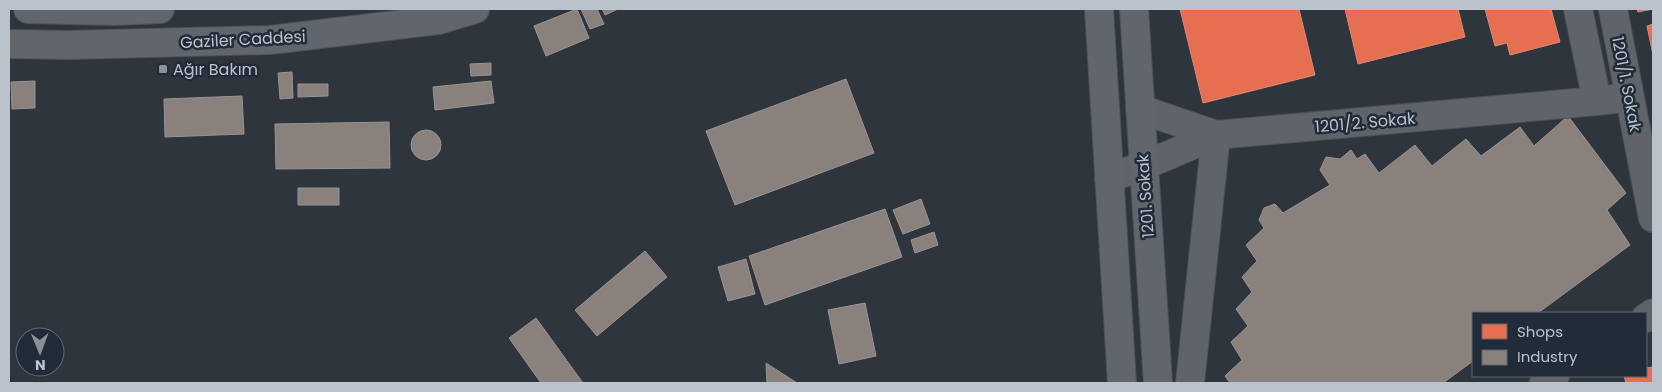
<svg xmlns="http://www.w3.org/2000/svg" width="1662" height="392" font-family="Poppins,sans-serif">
	<rect width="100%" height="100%" fill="#2f353c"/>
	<path fill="#e76f51" stroke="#da8876" d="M1180 9H1299L1315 75 1203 103Z
		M1345 9H1458L1465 37 1358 64Z
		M1485 9H1551L1560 42 1510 55 1507 43 1495 46Z
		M1637 9H1653L1638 12Z
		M1653 24V55L1647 26Z
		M1653 367V383H1626L1624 376H1646V368Z"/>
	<path fill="#8a817c" stroke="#989494" d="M577 9 589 38 546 56 534 26Z
		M581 9H597L604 24 590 29Z
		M602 9H618L605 15Z
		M491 63V75L471 76 470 64Z
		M292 72 293 98 280 99 278 73Z
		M846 79 874 153 735 205 706 131Z
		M35 81V108L12 109 11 82Z
		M491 81 494 103 435 110 433 87Z
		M298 84H328V96L298 97Z
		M242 96 244 134 165 137 164 99Z
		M1568 116 1626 193 1607 210 1630 245 1538 313H1473V361L1443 383H1230L1225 376 1242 360 1231 342 1248 326 1236 309 1252 292 1242 277 1257 261 1246 245 1264 228 1259 220 1264 208 1275 204 1283 213 1330 185 1320 170 1326 157 1340 159 1351 150 1357 159 1365 154 1379 173 1415 145 1432 166 1466 139 1481 156 1520 127 1534 146Z
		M389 122 390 168 276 169 275 124Z
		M411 145a15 15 0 1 1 30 0a15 15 0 1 1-30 0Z
		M298 188H339V205H298Z
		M921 199 930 224 903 234 893 210Z
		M885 209 902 257 765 305 749 256Z
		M934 232 938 245 915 253 911 240Z
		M645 251 667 277 597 336 575 310Z
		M746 259 755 294 728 301 718 267Z
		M865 303 876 356 839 364 828 310Z
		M536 318 583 383H541L509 338Z
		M766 363 797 383H767Z"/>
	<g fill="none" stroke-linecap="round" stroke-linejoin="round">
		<defs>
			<path id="minor" d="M1578 9 1597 101
				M1613 9 1653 218
				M1140 109 1216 135
				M1109 178 1143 166 1216 135 1597 101 1629 97
				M1646 318 1653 313
				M1190 383 1216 135
				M1544 383 1555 376"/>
			<path id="major" d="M28 9 113 11 160 9
				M1099 9 1122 383
				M1134 9 1158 383
				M9 44 69 45 270 40 438 20 475 9"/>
		</defs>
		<use href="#minor" stroke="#4d5157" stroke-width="30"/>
		<use href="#major" stroke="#4d5259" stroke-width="30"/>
		<use href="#minor" stroke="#5f646a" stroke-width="28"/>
		<use href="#major" stroke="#61656c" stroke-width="28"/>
	</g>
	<rect fill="#89919a" stroke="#222b38" stroke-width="2" x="158" y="64" width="10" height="10" rx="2.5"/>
	<g text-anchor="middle" stroke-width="5" stroke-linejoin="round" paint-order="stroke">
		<g font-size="16" fill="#bac2cc" stroke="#222b38">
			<text transform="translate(243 39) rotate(-3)" y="6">Gaziler Caddesi</text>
			<text transform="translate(1627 84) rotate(79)" y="6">1201/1. Sokak</text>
			<text transform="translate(1365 122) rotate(-5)" y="6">1201/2. Sokak</text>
			<text transform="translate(1145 196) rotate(-94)" y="6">1201. Sokak</text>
		</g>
		<g font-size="16" fill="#bac2cc" stroke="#222b38" text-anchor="start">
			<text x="173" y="75">Ağır Bakım</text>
		</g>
	</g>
	<rect width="1662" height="392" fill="none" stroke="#bac2cc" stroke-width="20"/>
	<rect x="1472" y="312" width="175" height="65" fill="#222b38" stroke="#5f6773"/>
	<rect x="1482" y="324" width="25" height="15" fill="#e76f51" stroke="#5f6773"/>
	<text x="1517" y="337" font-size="15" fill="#bac2cc">Shops</text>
	<rect x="1482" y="350" width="25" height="15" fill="#8a817c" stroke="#5f6773"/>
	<text x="1517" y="362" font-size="15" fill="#bac2cc">Industry</text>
	<g transform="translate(40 352) rotate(179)"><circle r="24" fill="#222b38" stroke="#5f6773"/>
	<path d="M0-4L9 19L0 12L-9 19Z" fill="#89919a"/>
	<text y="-8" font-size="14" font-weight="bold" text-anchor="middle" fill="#bac2cc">N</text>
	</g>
</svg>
